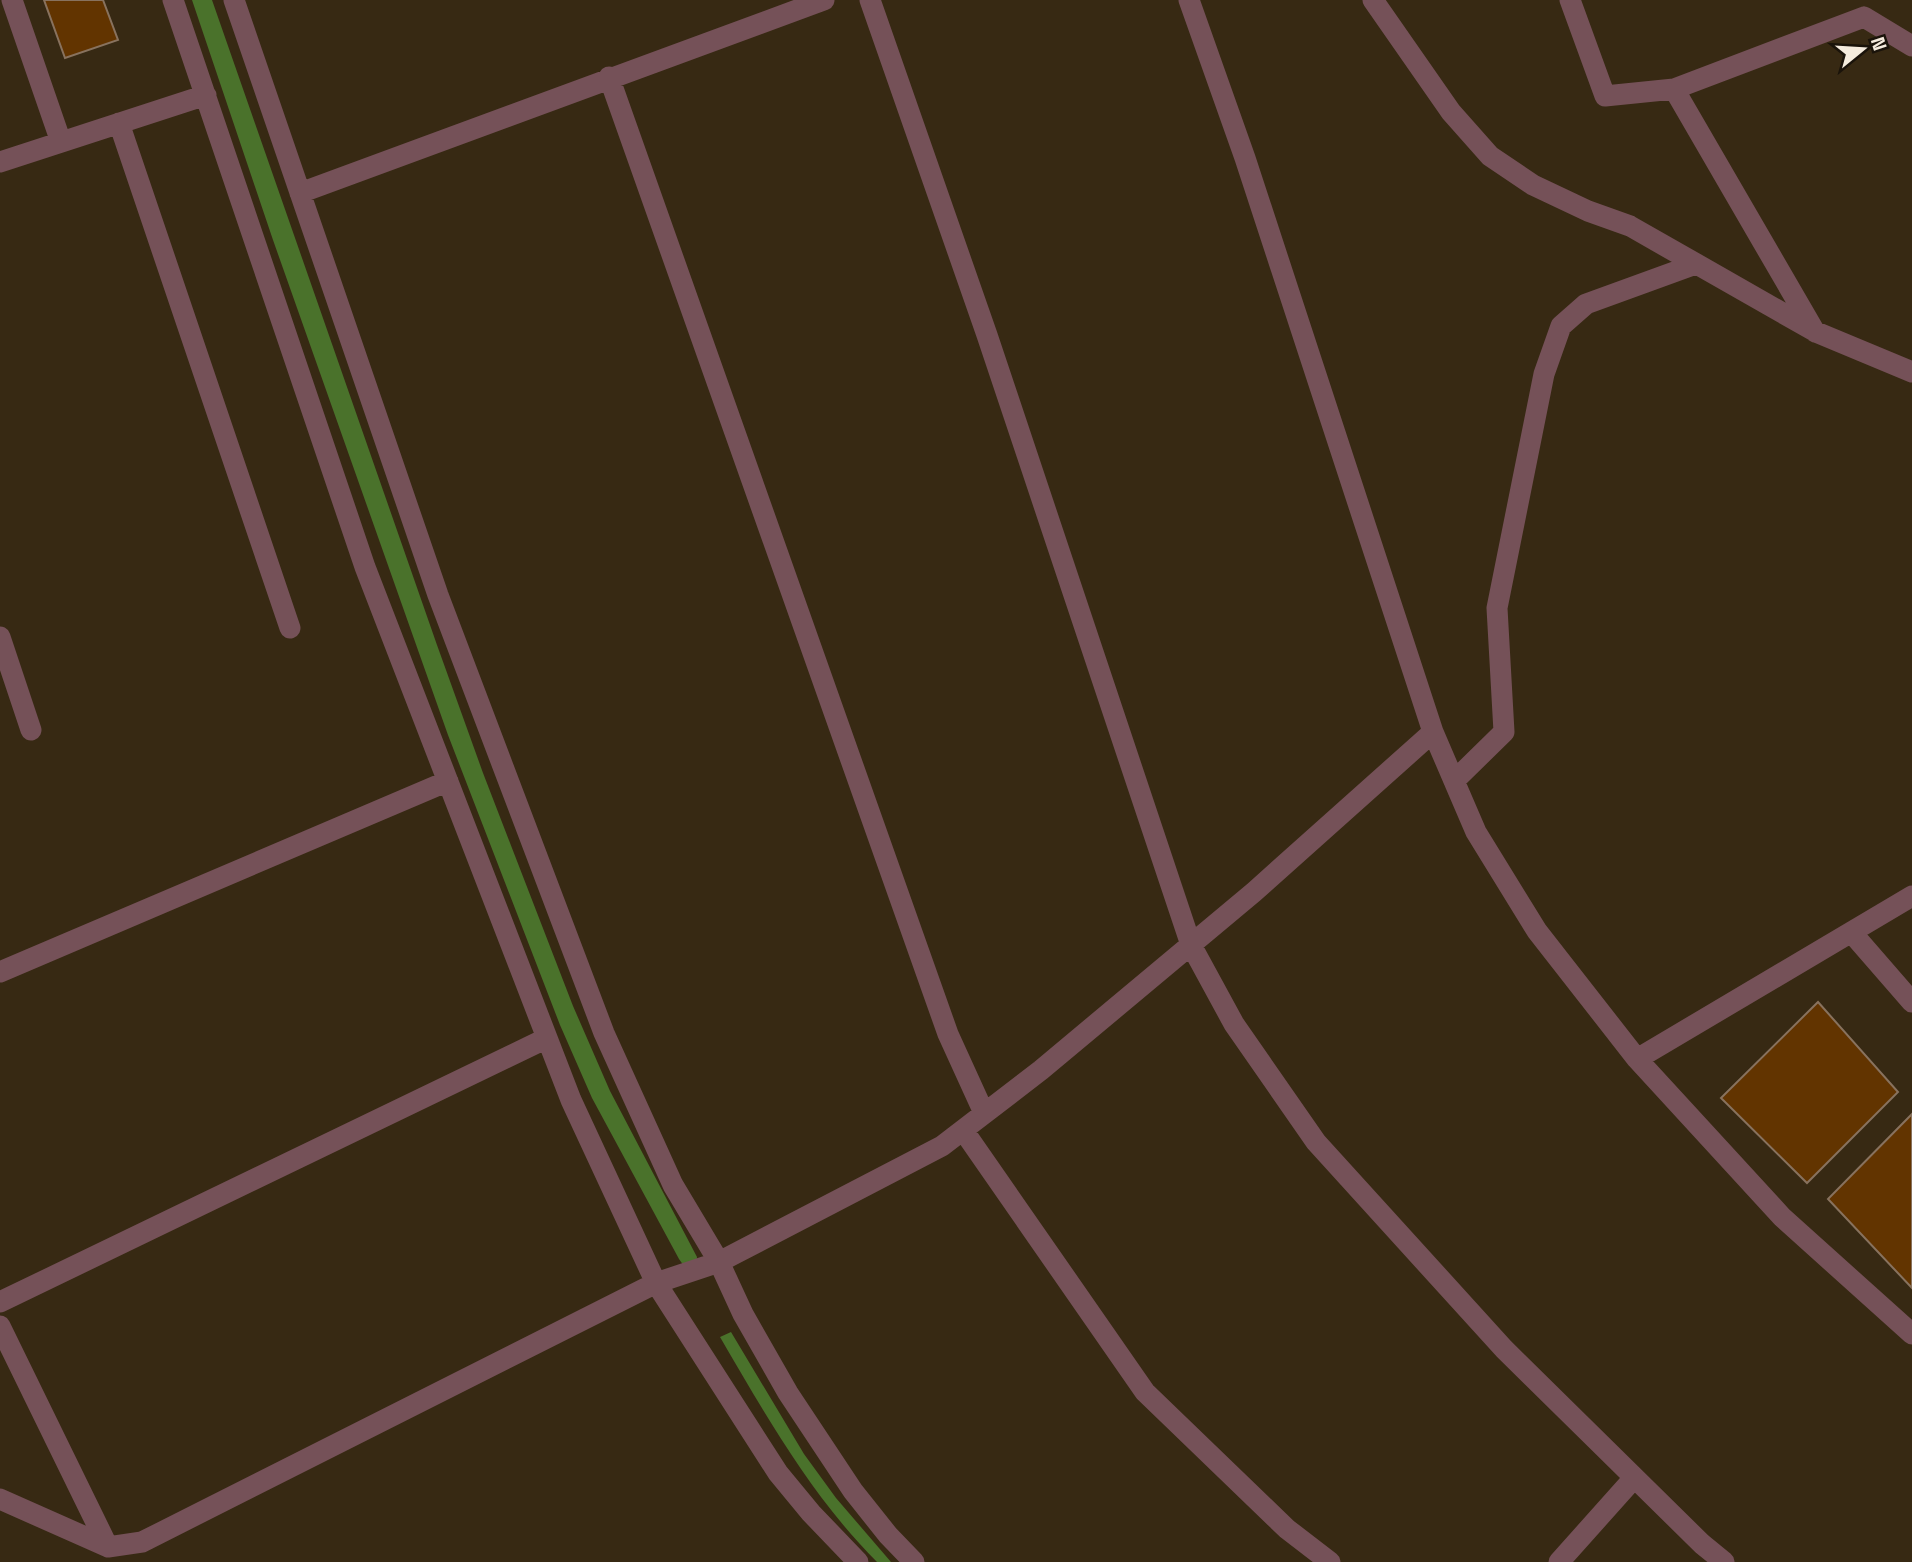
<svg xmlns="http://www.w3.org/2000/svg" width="1912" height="1562" font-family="'Space Grotesk',sans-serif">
	<rect width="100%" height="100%" fill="#372913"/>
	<path fill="#4a722b" d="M192 0H212L437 645 483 773 573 1006 610 1091 697 1257 696 1267 686 1269 679 1259 592 1098 560 1025 448 735 273 240Z
		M731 1332 804 1454 836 1498 891 1562H877C812 1497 766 1416 720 1337Z"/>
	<path fill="#623400" stroke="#88725e" stroke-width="2" d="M44 0H103L118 40 65 58Z
		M1818 1002 1898 1092 1807 1183 1721 1098Z
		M1912 1114V1288L1828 1199Z"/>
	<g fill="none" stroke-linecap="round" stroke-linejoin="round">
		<path stroke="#755158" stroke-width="21" d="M12 0 61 142
			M173 0 365 567 571 1100 656 1283 778 1473 811 1513 858 1562
			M234 0 438 595 604 1033 673 1185 719 1262 743 1314 788 1393 853 1491 888 1535 914 1562
			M870 0 987 335 1191 945 1234 1024 1316 1142 1504 1349 1702 1544 1724 1562
			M1189 0 1245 158 1433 732 1476 832 1537 931 1637 1059 1782 1217 1912 1334
			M1373 0 1451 112 1490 156 1533 185 1588 211 1630 226 1816 332 1912 372
			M1570 0 1605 96 1674 89 1864 17
			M1864 17 1912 46
			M609 77 948 1034 984 1113
			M1674 89 1815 332
			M119 123 290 628
			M0 162 206 95
			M300 193 824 0
			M0 637 31 730
			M1454 781 1504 732 1497 608 1544 374 1561 326 1586 304 1696 264
			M1852 933 1912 1002
			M0 972 448 781
			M1637 1059 1912 896
			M963 1130 1145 1392 1287 1529 1330 1562
			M0 1302 547 1038
			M0 1326 108 1547
			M0 1499 108 1547 142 1542 656 1283 719 1262 942 1146 1041 1070 1254 892 1433 732
			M1559 1562 1634 1478"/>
	</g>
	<g transform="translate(1863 49) rotate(72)" stroke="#1a130a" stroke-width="5" paint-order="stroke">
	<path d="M0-5L12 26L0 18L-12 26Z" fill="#f5ecde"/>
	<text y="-10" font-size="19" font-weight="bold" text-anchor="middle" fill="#f5ecde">N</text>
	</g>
</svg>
